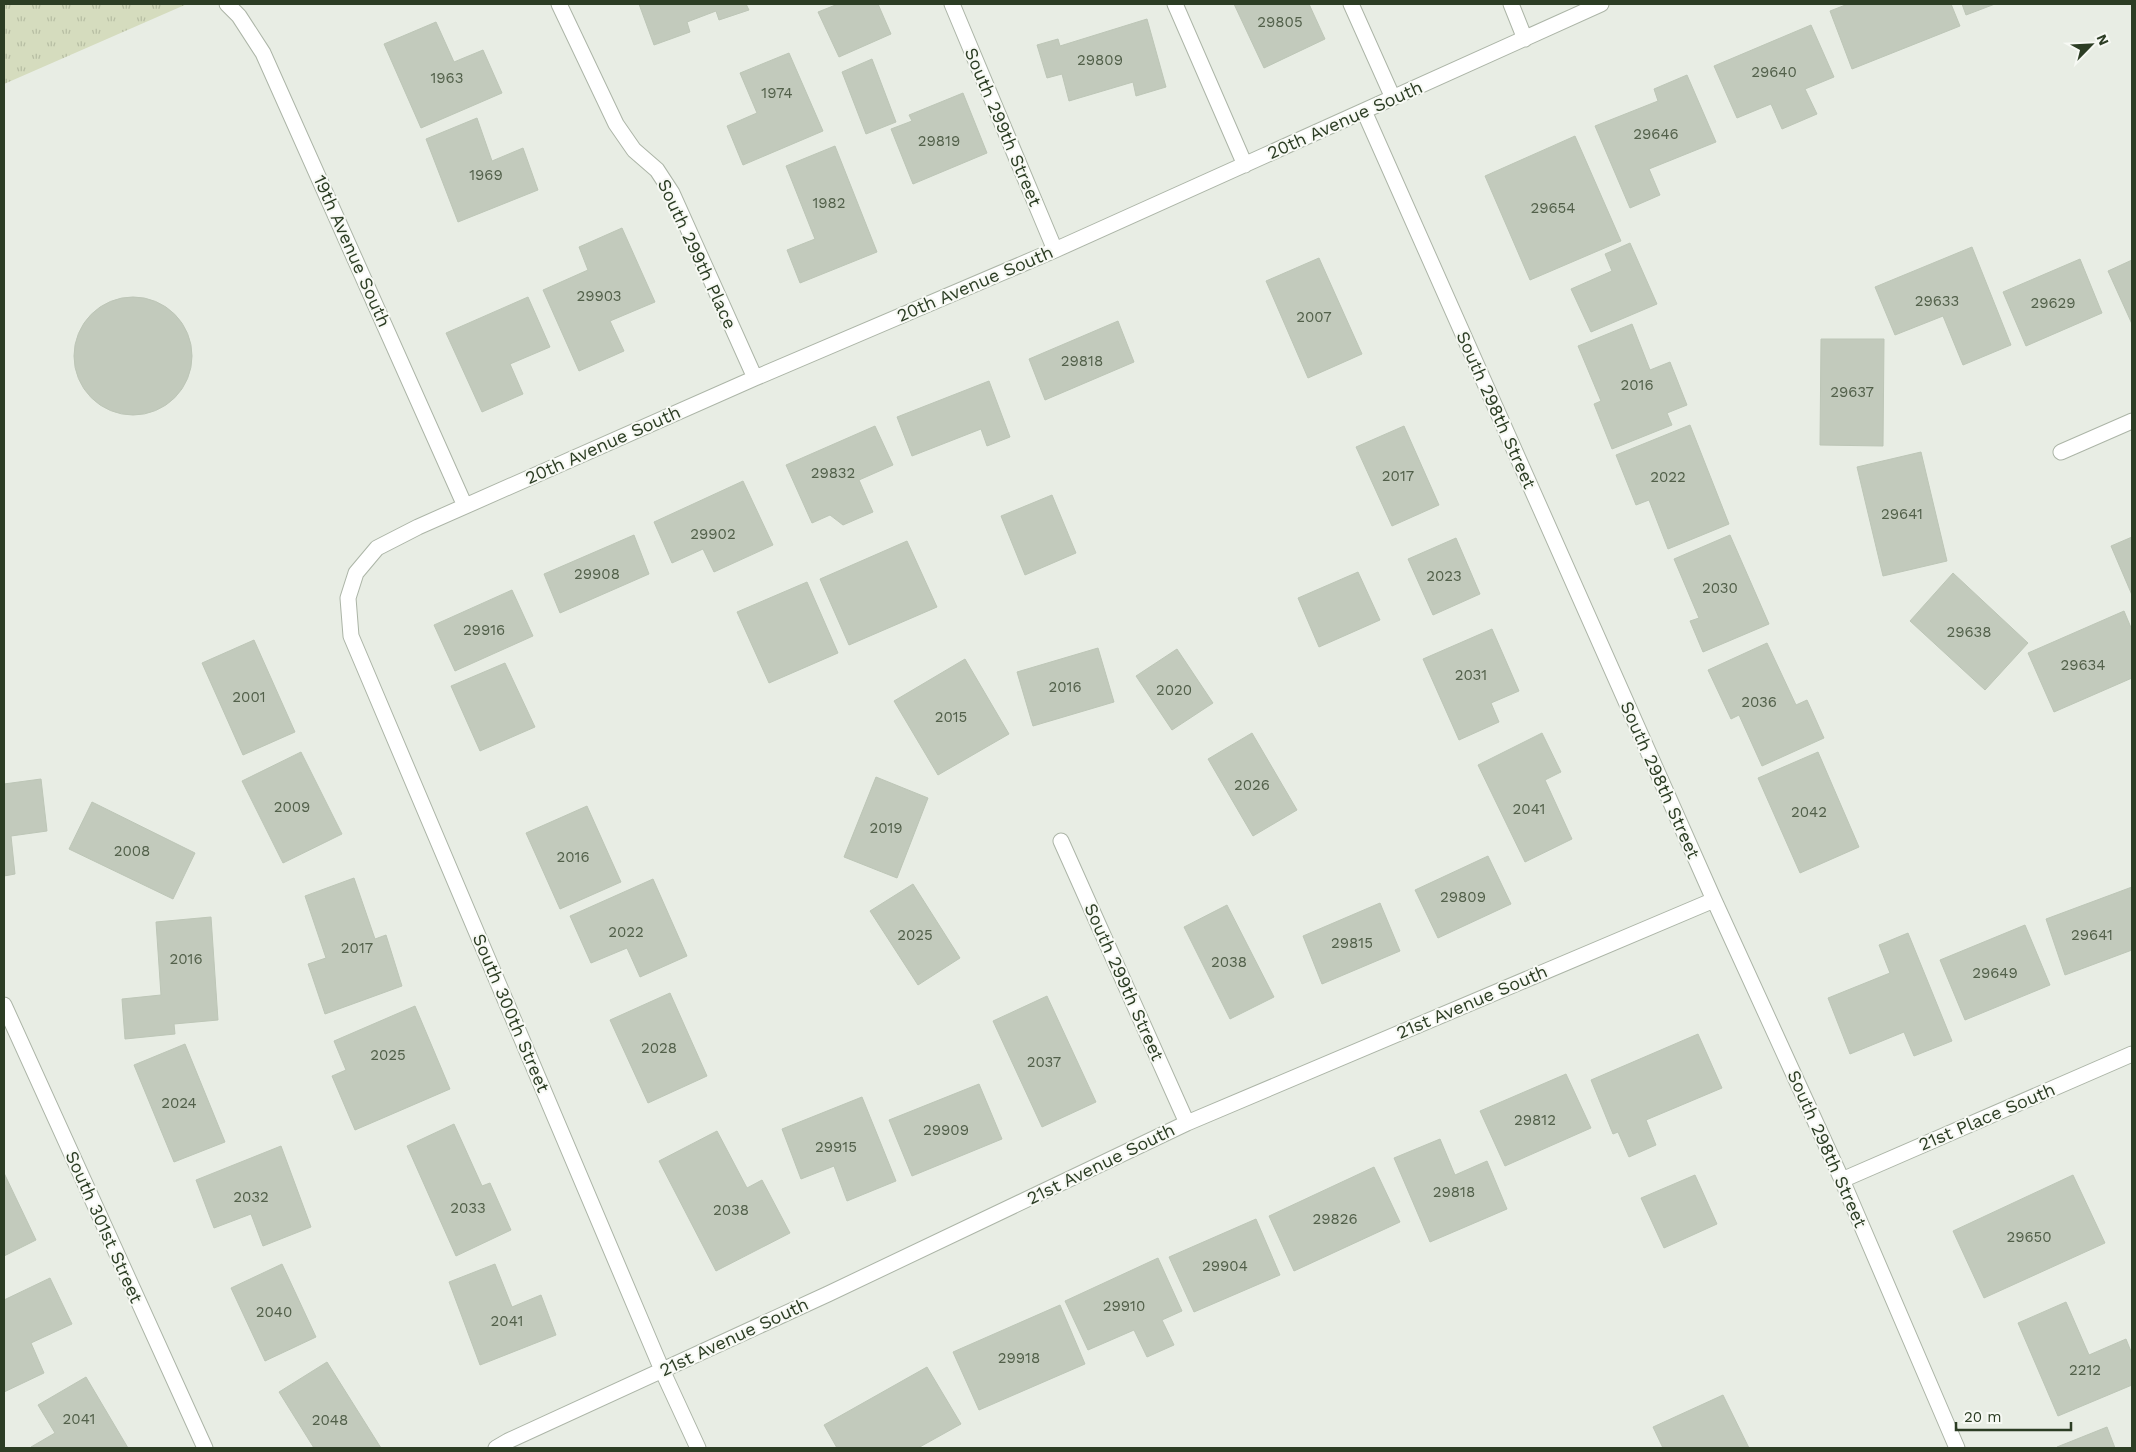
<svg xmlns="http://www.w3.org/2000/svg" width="2136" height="1452" font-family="'Work Sans',sans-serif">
	<defs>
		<pattern id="park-tufts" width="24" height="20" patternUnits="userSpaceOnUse" patternTransform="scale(1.25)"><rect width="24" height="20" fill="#d5dcbe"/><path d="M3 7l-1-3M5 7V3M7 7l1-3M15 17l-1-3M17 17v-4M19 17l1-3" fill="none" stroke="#b7bea3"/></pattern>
	</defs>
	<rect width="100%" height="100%" fill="#e8ede4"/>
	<path fill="url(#park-tufts)" d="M4 4H187L4 84Z"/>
	<path fill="#c2cabc" stroke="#bdc6b7" d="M639 4H746L749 10 719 20 716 11 687 22 690 32 654 45Z
		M838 4H878L891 34 839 57 818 12Z
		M1234 4H1309L1325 39 1264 68Z
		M1848 4H1951L1960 26 1852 69 1830 11Z
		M1962 4H1995L1966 15Z
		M1147 19 1166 87 1136 96 1133 82 1069 101 1062 74 1047 78 1037 45 1058 39 1060 46Z
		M436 22 454 62 483 50 502 93 421 128 384 44Z
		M1811 25 1834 77 1805 89 1817 114 1782 129 1771 104 1737 118 1714 66Z
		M789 53 823 131 743 165 727 126 757 113 740 73Z
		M872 59 896 122 866 134 842 72Z
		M1687 75 1716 142 1649 169 1660 195 1630 208 1595 126 1658 101 1654 89Z
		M963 93 987 153 913 184 891 129 912 121 909 115Z
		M477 118 492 161 523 148 538 190 458 222 426 139Z
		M1575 136 1621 241 1530 280 1485 176Z
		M835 146 877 252 800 283 787 250 815 239 786 166Z
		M622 228 655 302 610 321 624 351 579 371 543 290 588 270 579 247Z
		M1630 243 1657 304 1591 332 1571 289 1612 271 1605 254Z
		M1972 247 2011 345 1963 365 1943 316 1895 335 1875 287Z
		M1319 258 1362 354 1308 378 1266 281Z
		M2080 259 2102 313 2026 346 2003 292Z
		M2132 260V324L2108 271Z
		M528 297 550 347 510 364 523 394 482 412 446 333Z
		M74 356a59 59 0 1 1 118 0a59 59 0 1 1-118 0Z
		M1118 321 1134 362 1045 400 1029 359Z
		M1632 324 1650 370 1670 362 1687 405 1667 413 1672 425 1612 449 1594 404 1601 401 1578 346Z
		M1821 339H1884L1883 446 1820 445Z
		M989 381 1010 437 987 446 981 429 912 456 897 417Z
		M1690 425 1729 524 1668 549 1649 500 1636 505 1616 455Z
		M875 426 893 465 859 480 873 512 843 525 830 515 812 523 786 465Z
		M1404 426 1439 505 1392 526 1356 447Z
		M1921 452 1947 561 1883 576 1857 467Z
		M743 481 773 545 714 572 703 549 672 563 654 522Z
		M1052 495 1076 553 1025 575 1001 516Z
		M634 535 649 574 560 613 544 574Z
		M1730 535 1769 624 1703 652 1690 621 1699 618 1674 559Z
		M2132 537V595L2111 546Z
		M1456 538 1480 594 1433 615 1408 559Z
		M907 541 937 607 849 645 820 579Z
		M1358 572 1380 620 1319 647 1298 598Z
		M1953 573 2028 643 1985 690 1910 621Z
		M807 582 838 653 769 683 737 612Z
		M512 590 533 636 455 671 434 625Z
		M2124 611 2132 630V678L2054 712 2028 653Z
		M1492 629 1519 691 1491 703 1499 722 1459 740 1423 659Z
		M254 640 295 732 243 755 202 663Z
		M1767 643 1796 705 1807 700 1824 738 1762 766 1739 715 1731 719 1708 670Z
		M1098 648 1114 702 1033 726 1017 672Z
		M1177 649 1213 703 1172 730 1136 676Z
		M965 659 1009 734 938 775 894 701Z
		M505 663 535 727 480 751 451 686Z
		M1252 733 1297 810 1253 836 1208 759Z
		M1542 733 1561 772 1545 780 1572 839 1525 862 1478 765Z
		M301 752 342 834 283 863 242 781Z
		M1818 752 1859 847 1800 873 1758 778Z
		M876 777 928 798 897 878 844 857Z
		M41 779 47 831 11 836 15 874 4 876V784Z
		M92 802 195 853 173 899 69 849Z
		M587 806 621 882 560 909 526 833Z
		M1488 856 1511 904 1438 938 1415 890Z
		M354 878 375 939 386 935 402 986 325 1014 308 964 326 958 305 896Z
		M653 879 687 956 640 977 627 948 591 963 570 916Z
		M913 884 960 958 918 985 870 911Z
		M2132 887V950L2065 975 2046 919Z
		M1380 903 1400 951 1322 984 1303 936Z
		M1227 905 1274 997 1230 1019 1184 927Z
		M211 917 218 1020 174 1024 175 1034 125 1039 122 999 161 995 156 922Z
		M2025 925 2050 985 1965 1020 1940 960Z
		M1908 933 1952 1041 1914 1056 1904 1032 1850 1054 1828 998 1890 973 1879 945Z
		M670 993 707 1076 648 1103 610 1020Z
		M1047 996 1096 1102 1042 1127 993 1021Z
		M415 1006 450 1089 355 1130 332 1076 346 1070 334 1041Z
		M1698 1034 1722 1088 1646 1120 1656 1145 1629 1157 1618 1132 1613 1134 1591 1080Z
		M185 1044 225 1142 174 1162 134 1065Z
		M1566 1074 1591 1128 1505 1166 1480 1111Z
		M979 1084 1002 1139 912 1176 889 1120Z
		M862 1097 896 1181 847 1201 834 1166 801 1179 782 1129Z
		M454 1124 482 1186 490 1183 511 1230 456 1256 407 1146Z
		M717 1131 747 1188 762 1180 790 1233 716 1271 659 1161Z
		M1440 1139 1455 1175 1487 1161 1507 1209 1430 1242 1394 1158Z
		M281 1146 311 1227 263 1246 251 1214 214 1228 196 1180Z
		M1374 1167 1400 1222 1294 1271 1269 1216Z
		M4 1173 36 1240 4 1256Z
		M1695 1175 1717 1224 1664 1248 1641 1198Z
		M2073 1175 2105 1243 1984 1298 1953 1231Z
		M1256 1219 1280 1275 1194 1312 1169 1257Z
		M1158 1258 1182 1311 1162 1320 1174 1345 1147 1357 1134 1330 1088 1350 1065 1301Z
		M282 1264 316 1337 265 1361 231 1288Z
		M495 1264 512 1307 541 1295 556 1335 480 1365 449 1282Z
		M50 1278 72 1324 31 1343 44 1373 4 1392V1300Z
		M2066 1302 2089 1355 2126 1339 2132 1354V1385L2058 1416 2018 1323Z
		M1060 1305 1085 1364 979 1410 953 1352Z
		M327 1362 381 1448H314L279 1392Z
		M927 1367 961 1424 918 1448H837L824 1425Z
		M86 1377 128 1448H32L31 1447 55 1433 38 1405Z
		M1723 1395 1749 1448H1663L1653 1427Z
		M2107 1427 2115 1448H2058L2057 1447Z"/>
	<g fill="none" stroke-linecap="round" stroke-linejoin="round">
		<defs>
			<path id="minor" d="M227 4 239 16 263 53 465 506
				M559 4 616 124 634 150 657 170 672 193 755 378
				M952 4 1055 250
				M1175 4 1245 165
				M1351 4 1393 98
				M1511 4 1525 39
				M1364 111 1714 900 1842 1180 1957 1448
				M2061 452 2132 421
				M1061 841 1187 1123
				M4 1005 205 1448
				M1842 1180 2132 1054
				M496 1448 508 1441 828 1294 1187 1123 1714 900
				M698 1448 662 1370 351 636 348 598 356 573 377 548 418 527 755 378 1055 250 1601 4"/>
		</defs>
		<use href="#minor" stroke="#acb5a7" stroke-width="17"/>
		<use href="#minor" stroke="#fff" stroke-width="15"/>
	</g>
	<g text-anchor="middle" stroke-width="4" stroke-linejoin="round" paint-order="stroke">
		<g font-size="15" fill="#52604a">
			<text x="1280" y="27">29805</text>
			<text x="1100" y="65">29809</text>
			<text x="1774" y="77">29640</text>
			<text x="447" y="83">1963</text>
			<text x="777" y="98">1974</text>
			<text x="1656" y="139">29646</text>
			<text x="939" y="146">29819</text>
			<text x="486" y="180">1969</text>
			<text x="829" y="208">1982</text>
			<text x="1553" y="213">29654</text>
			<text x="599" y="301">29903</text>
			<text x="1937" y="306">29633</text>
			<text x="2053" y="308">29629</text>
			<text x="1314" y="322">2007</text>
			<text x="1082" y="366">29818</text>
			<text x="1637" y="390">2016</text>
			<text x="1852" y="397">29637</text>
			<text x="833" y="478">29832</text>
			<text x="1398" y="481">2017</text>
			<text x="1668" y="482">2022</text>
			<text x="1902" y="519">29641</text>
			<text x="713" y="539">29902</text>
			<text x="597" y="579">29908</text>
			<text x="1444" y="581">2023</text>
			<text x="1720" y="593">2030</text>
			<text x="484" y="635">29916</text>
			<text x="1969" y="637">29638</text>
			<text x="2083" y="670">29634</text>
			<text x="1471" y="680">2031</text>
			<text x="1065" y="692">2016</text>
			<text x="1174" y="695">2020</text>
			<text x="249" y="702">2001</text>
			<text x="1759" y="707">2036</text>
			<text x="951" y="722">2015</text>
			<text x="1252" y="790">2026</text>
			<text x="292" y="812">2009</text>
			<text x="1529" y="814">2041</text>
			<text x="1809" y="817">2042</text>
			<text x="886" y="833">2019</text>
			<text x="132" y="856">2008</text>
			<text x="573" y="862">2016</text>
			<text x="1463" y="902">29809</text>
			<text x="626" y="937">2022</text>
			<text x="915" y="940">2025</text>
			<text x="2092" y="940">29641</text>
			<text x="1352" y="948">29815</text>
			<text x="357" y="953">2017</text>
			<text x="186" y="964">2016</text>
			<text x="1229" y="967">2038</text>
			<text x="1995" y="978">29649</text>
			<text x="659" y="1053">2028</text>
			<text x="388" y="1060">2025</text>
			<text x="1044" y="1067">2037</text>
			<text x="179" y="1108">2024</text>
			<text x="1535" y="1125">29812</text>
			<text x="946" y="1135">29909</text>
			<text x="836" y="1152">29915</text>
			<text x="1454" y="1197">29818</text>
			<text x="251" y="1202">2032</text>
			<text x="468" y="1213">2033</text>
			<text x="731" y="1215">2038</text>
			<text x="1335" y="1224">29826</text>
			<text x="2029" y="1242">29650</text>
			<text x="1225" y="1271">29904</text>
			<text x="1124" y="1311">29910</text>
			<text x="274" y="1317">2040</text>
			<text x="507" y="1326">2041</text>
			<text x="1019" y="1363">29918</text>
			<text x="2085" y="1375">2212</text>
			<text x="79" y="1424">2041</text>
			<text x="330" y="1425">2048</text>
		</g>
		<g font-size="18" fill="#2c3d24" stroke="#f7f9f4">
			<text transform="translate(1345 120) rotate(-24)" y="6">20th Avenue South</text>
			<text transform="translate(1003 127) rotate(67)" y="6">South 299th Street</text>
			<text transform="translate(352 251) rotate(66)" y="6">19th Avenue South</text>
			<text transform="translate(697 254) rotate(65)" y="6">South 299th Place</text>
			<text transform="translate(975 284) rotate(-23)" y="6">20th Avenue South</text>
			<text transform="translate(1496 410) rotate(66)" y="6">South 298th Street</text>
			<text transform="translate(603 445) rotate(-24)" y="6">20th Avenue South</text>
			<text transform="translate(1660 780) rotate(66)" y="6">South 298th Street</text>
			<text transform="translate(1124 982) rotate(66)" y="6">South 299th Street</text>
			<text transform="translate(1472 1002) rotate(-23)" y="6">21st Avenue South</text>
			<text transform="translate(511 1013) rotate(67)" y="6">South 300th Street</text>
			<text transform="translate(1987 1117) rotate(-23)" y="6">21st Place South</text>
			<text transform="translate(1827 1149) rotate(66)" y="6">South 298th Street</text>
			<text transform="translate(1101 1164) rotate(-26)" y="6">21st Avenue South</text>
			<text transform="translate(104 1227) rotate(66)" y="6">South 301st Street</text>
			<text transform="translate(734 1337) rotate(-25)" y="6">21st Avenue South</text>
		</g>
	</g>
	<rect width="2136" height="1452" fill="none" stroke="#2c3d24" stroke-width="10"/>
	<g transform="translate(2091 45) rotate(66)" stroke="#f7f9f4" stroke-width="4" paint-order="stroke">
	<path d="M0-4L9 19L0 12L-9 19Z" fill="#2c3d24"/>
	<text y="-8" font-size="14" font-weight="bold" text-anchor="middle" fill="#2c3d24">N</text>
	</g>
	<path d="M1956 1422v8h115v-8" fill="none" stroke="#2c3d24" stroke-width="2.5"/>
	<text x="1964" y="1422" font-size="15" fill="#2c3d24" stroke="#f7f9f4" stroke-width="4" paint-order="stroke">20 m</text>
</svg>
